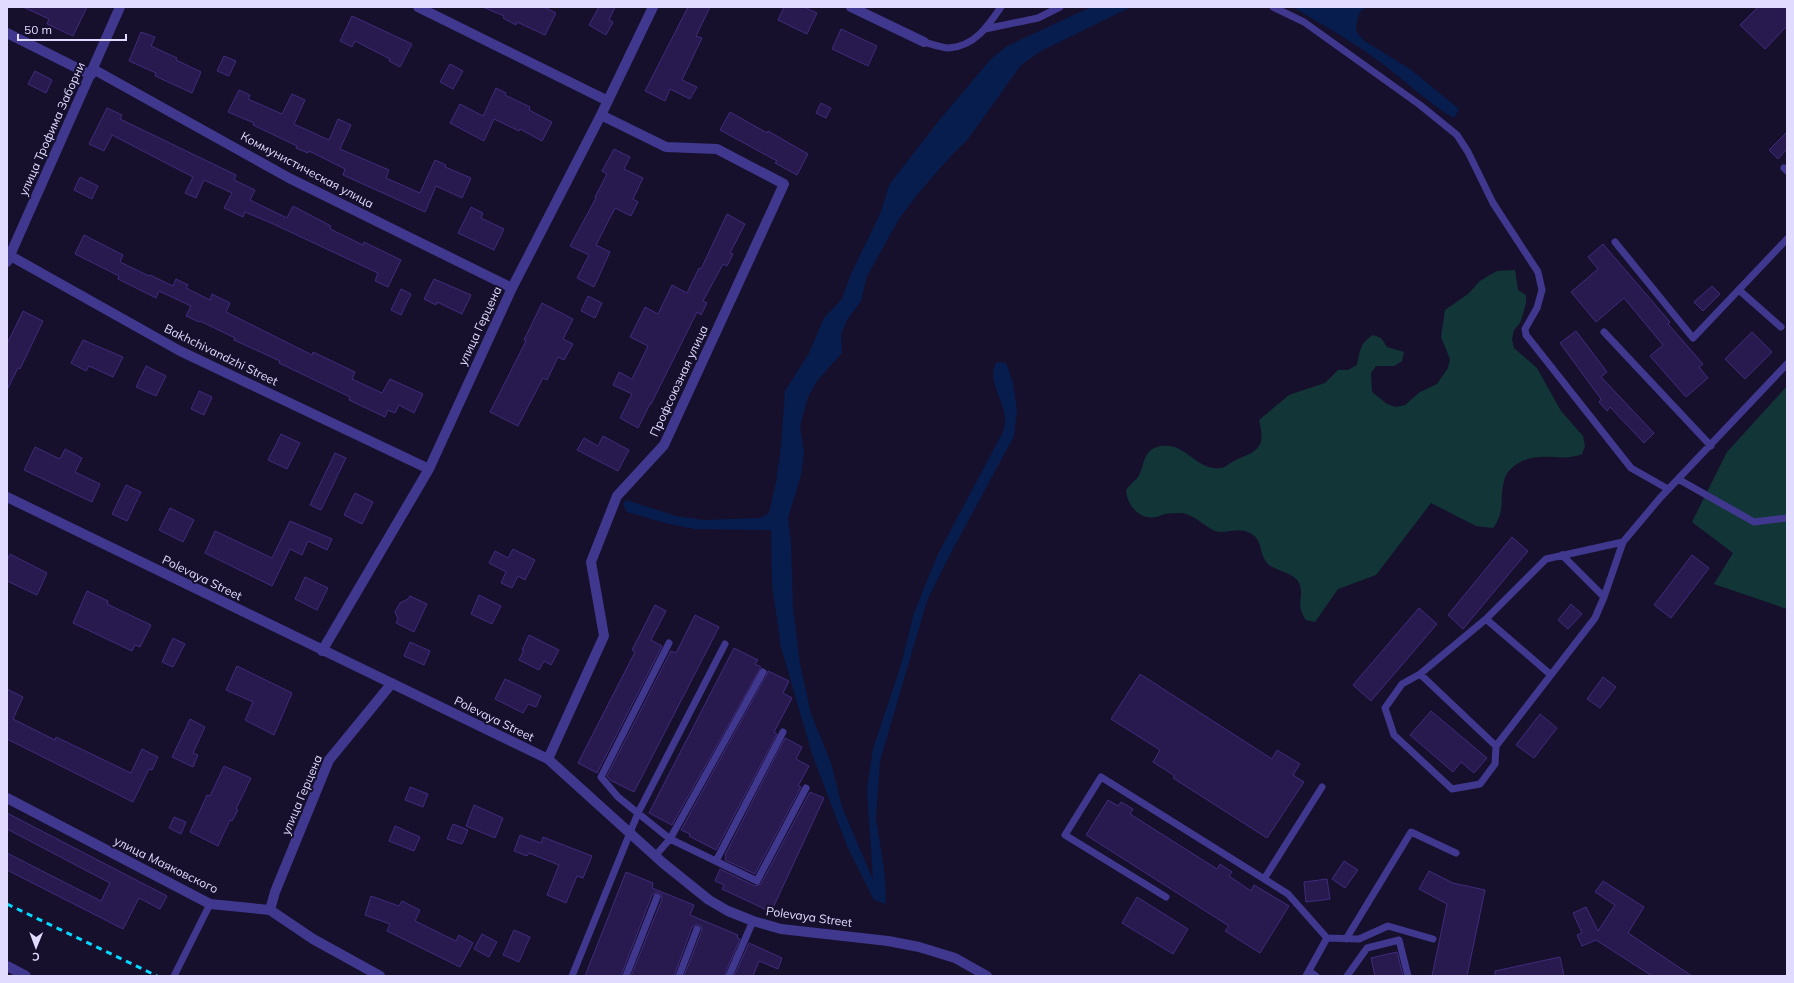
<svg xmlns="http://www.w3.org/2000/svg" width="1794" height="983" font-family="Mulish,sans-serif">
	<rect width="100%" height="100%" fill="#16102d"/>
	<path fill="#123637" d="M1515 270 1518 290 1526 295V304L1520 323 1514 330 1512 339 1514 348 1537 368 1561 411 1583 436 1585 446 1582 454C1567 460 1555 456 1540 457 1525 457 1507 467 1504 481 1499 500 1506 510 1493 528L1476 526 1431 503 1376 575 1338 589 1315 622 1306 620C1295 604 1304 600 1300 585 1297 573 1277 572 1268 564 1257 552 1265 537 1245 531 1236 528 1224 534 1215 531 1204 526 1196 516 1183 513 1178 513 1170 513 1165 514 1162 514 1159 517 1156 517 1139 520 1127 505 1126 490 1129 486 1134 481 1138 477 1145 466 1142 452 1157 447 1182 440 1193 465 1213 468 1226 470 1228 463 1238 459 1261 450 1265 445 1259 420L1289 395 1325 383 1338 370H1348L1357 365C1360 351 1360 343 1373 335L1381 338 1387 347 1404 352 1402 361 1394 366H1376L1371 373 1372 392 1387 404 1396 407 1405 405 1420 392 1437 384 1448 368 1450 359 1441 337 1445 310 1468 294 1480 281 1488 276 1497 271Z
		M1787 386V609L1714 584 1733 553 1692 522 1727 452Z"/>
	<path fill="#071d4e" d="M1091 7H1131L1041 51 1021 65 968 139 950 157 920 191 899 219 867 276 861 301 847 320 841 335 842 353 817 381 808 397 800 426 804 453 801 475 788 518 791 543 793 609 800 664 811 714 831 763 842 807 873 880 867 788 873 749 901 665 914 613 938 554 1003 432C1004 428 1006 423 1005 419 1005 400 985 380 997 362L1006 363 1013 383 1017 409 1014 436 946 562 927 601 880 761 876 818 885 877 886 904 874 900 847 846 812 754 781 647 772 584 771 530 695 529 669 524 627 512 623 504 626 500 676 516 704 520 760 518 769 513 776 482 781 447 785 391 808 355 824 318 842 299 851 274 881 212 889 185 941 118 991 59 1007 46Z
		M1293 7H1366C1357 13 1357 20 1356 31L1363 40 1410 69 1459 109 1454 118C1426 102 1403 78 1376 59 1350 40 1321 24 1293 7Z"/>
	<path fill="#281a4f" stroke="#402b7c" d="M23 7H87L73 36 47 24 49 19Z
		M483 7H544L556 13 545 35 517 22 516 25 503 18 504 16Z
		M599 7H615L609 20 613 22 606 35 589 25Z
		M688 7H710L696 36 702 38 682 80 697 87 690 99 670 89 665 101 645 91Z
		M784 7H804L817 13 807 34 778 20Z
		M1758 7H1787V26L1765 49 1740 25Z
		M352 16 412 44 400 67 389 61 390 59 355 41 352 47 340 41Z
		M841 29 877 46 868 66 832 49Z
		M141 32 155 37 151 46 177 58 176 60 201 72 192 93 155 76 156 73 129 61Z
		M224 56 236 61 229 76 217 71Z
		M450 64 463 71 453 89 440 82Z
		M35 71 52 80 46 93 28 84Z
		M496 88 506 93 505 95 530 107 529 110 552 122 542 141 520 129 519 131 494 119 484 141 450 123 460 104 483 116Z
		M239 90 250 95 248 99 282 114 292 94 305 100 294 124 329 140 338 119 351 125 340 149 389 170 386 178 420 193 435 160 446 165 445 167 471 178 462 198 436 186 425 212 343 175 345 169 309 151 308 153 296 148 297 146 253 125 254 123 228 112Z
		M821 103 831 108 826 118 816 113Z
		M107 108 122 115 120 119 236 175 234 180 255 190 250 200 287 218 293 206 331 226 330 229 363 245 364 242 401 260 388 287 375 281 378 273 271 223 245 212 243 217 224 208 232 193 204 180 196 198 185 193 193 177 112 135 104 151 89 144Z
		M730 112 767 133 768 131 808 154 797 175 775 163 777 161 720 130Z
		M1787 132V149L1778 159 1769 150Z
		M614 149 630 157 624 169 643 178 633 199 638 202 631 216 615 208 596 245 610 252 594 287 577 278 589 255 570 246 596 198 595 197 607 174 602 171Z
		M80 177 98 186 92 199 74 190Z
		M471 207 483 213 481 218 504 229 494 250 458 233Z
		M727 214 745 224 730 253 733 254 727 266 723 264 703 301 707 303 701 315 697 312 651 404H650L638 428 620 418 632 394 613 385 619 372 632 379 648 346 630 337 645 307 658 314 672 285 687 293 699 268 701 269Z
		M84 235 123 255 120 262 149 276 150 275 173 286 176 279 188 285 186 288 210 300 212 294 230 303 226 312 312 355 313 352 355 372 352 379 382 393 390 379 423 394 414 413 399 405 395 413 388 410 385 417 349 400 350 397 279 363 280 361 234 340 235 338 200 321 199 322 186 316 191 306 159 291 156 298 118 279 119 276 75 254Z
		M1603 244 1670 322 1668 324 1703 364 1699 367 1708 378 1686 397 1650 356 1663 345 1624 298 1596 322 1571 292 1598 269 1588 257Z
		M434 279 471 295 462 314 437 302 436 305 424 299Z
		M1712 286 1720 294 1703 311 1694 302Z
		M401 289 411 294 401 315 391 310Z
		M588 296 602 303 595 318 581 311Z
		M542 303 573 319 563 339 573 344 564 360 558 357 547 380 543 378 518 426 490 412 526 341 524 340Z
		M23 311 43 321 20 369 18 368 7 390V344Z
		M1576 331 1607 372 1601 377 1654 433 1644 443 1610 407 1607 411 1599 402 1601 399 1560 343Z
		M1752 332 1772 352 1745 379 1725 359Z
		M83 340 123 357 113 377 89 366 86 371 71 363Z
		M146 366 166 376 156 396 136 387Z
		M199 391 212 397 204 415 191 409Z
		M281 434 300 443 287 469 268 460Z
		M603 436 629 450 618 471 577 450 584 438 598 446Z
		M35 447 60 459 65 449 82 458 75 472 100 484 92 502 24 470Z
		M335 453 346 458 321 510 310 505Z
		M126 485 141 492 127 521 112 514Z
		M355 493 373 502 362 524 344 515Z
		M170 508 194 520 183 542 159 530Z
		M290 521 332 539 327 550 308 541 302 555 290 549 272 586 205 553 215 531 272 558Z
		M1512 537 1528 551 1463 629 1448 615Z
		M513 549 535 560 525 580 518 576 512 588 501 583 506 572 489 563 495 551 508 558Z
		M10 554 47 573 37 595 7 581V561Z
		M1692 555 1709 568 1671 618 1654 605Z
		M305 577 328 588 317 610 295 599Z
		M87 591 108 601 107 604 151 625 140 647 135 645 132 651 73 623Z
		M479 595 501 606 492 624 471 614Z
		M410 596 427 604 414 632 396 623 398 619 395 612 400 603 408 599Z
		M1571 604 1582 614 1568 629 1558 620Z
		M655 605 666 611 651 640 662 646 597 773 578 763 635 652 632 650Z
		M1419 608 1437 624 1371 701 1353 685Z
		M695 615 719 627 634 792 610 780 607 776 671 651 676 653Z
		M529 635 559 650 551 665 544 661 539 670 519 660 524 650H522Z
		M173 638 185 644 173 667 162 662Z
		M410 642 430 651 424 665 404 656Z
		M734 648 758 660 755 664 761 667 672 825 649 813Z
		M237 666 292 693 274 735 245 720 253 702 226 690Z
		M768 671 789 681 783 693 792 698 774 732 777 734 716 850 689 836 690 834 681 830 767 674Z
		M1140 674 1272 759 1277 750 1300 764 1293 775 1304 782 1267 838 1173 778 1175 776 1153 762 1160 750 1111 719Z
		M1603 677 1616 687 1600 708 1587 699Z
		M505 679 541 696 536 707 528 704 523 713 495 699Z
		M7 689 23 697 13 719 55 740 56 737 131 773 142 749 158 757 152 770 149 769 133 802 7 739Z
		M1431 711 1487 758 1474 773 1461 762 1453 772 1410 735Z
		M1540 714 1557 728 1534 758 1516 745Z
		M190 719 205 727 193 753 198 755 193 767 172 757Z
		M785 738 802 747 796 759 809 766 798 786 801 787 755 874 725 860 726 856 725 855Z
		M224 766 251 778 236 809 238 810 232 821 230 820 218 846 190 832 207 795 210 796Z
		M410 787 428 794 423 807 405 800Z
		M810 792 824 798 771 912 722 889 724 885 715 881 720 869 755 886 761 884Z
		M1108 800 1118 806 1121 802 1133 809 1130 814 1217 869 1220 864 1232 872 1229 876 1251 891 1254 885 1289 906 1260 953 1225 931 1229 926 1086 835Z
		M474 805 503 818 495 838 466 826Z
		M7 813 167 896 160 909 139 898 123 929 7 870V853L101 901 110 883 7 829Z
		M174 817 186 822 181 834 169 828Z
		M453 824 468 830 462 844 447 839Z
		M395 826 420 837 414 851 389 841Z
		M520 835 541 843 543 837 592 856 583 878 577 876 566 903 547 895 559 865 529 853 527 856 514 851Z
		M1344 861 1358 870 1345 888 1332 879Z
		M1429 871 1453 883 1485 890 1467 976H1432L1447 904 1419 889Z
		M626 872 653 883 652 888 694 905 690 915 738 935 737 938 740 939 724 976H684L702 930 701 926 697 924 692 927 674 976H631L662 899 661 894 657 892 652 895 621 976H585Z
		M1327 879 1330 899 1306 902 1304 882Z
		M1603 881 1644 907 1628 933 1692 976H1652L1596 940 1582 946 1577 935 1582 933 1573 913 1586 907 1598 931 1615 905 1595 892Z
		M371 896 399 906 402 901 420 910 415 921 456 941 459 935 473 943 460 967 387 931 390 924 365 915Z
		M1137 897 1188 929 1173 954 1122 923Z
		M514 930 530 937 519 962 503 955Z
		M482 934 497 942 489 957 474 949Z
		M749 943 782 958 778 969 759 961 753 976H734Z
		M1397 952 1403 976H1375L1371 958Z
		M1560 957 1564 976H1495V971Z"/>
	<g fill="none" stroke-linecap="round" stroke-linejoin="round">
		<path stroke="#40388e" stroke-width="7" d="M1273 7 1304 22 1420 105 1457 135 1468 152 1493 203 1538 272 1542 290 1537 308 1525 329 1526 335 1631 468 1668 489
			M985 29 1038 18 1060 7
			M924 42C931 44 941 48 949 48 975 46 988 26 1001 7
			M1784 168 1787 171
			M1615 242 1693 338 1787 239
			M1739 290 1781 327
			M1604 332 1711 446
			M1678 479 1754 522 1787 518
			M1562 555 1604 597
			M1486 619 1546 559 1623 542
			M669 643 601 777 618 797 670 839 757 881 806 788
			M1420 674 1496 746 1595 618 1604 597 1623 542 1660 498 1787 364
			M1496 746 1495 764 1480 784 1452 789 1394 735 1385 708 1402 684 1420 674 1486 619 1551 675
			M655 856 670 839 763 672
			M716 861 783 732
			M1264 879 1322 787
			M1166 897 1065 835 1101 777 1288 894 1327 938 1306 976
			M1327 938 1359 939 1388 926 1433 939
			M1346 939 1411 832 1456 853
			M1309 971 1316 976
			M174 976 210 904
			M572 976 638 813 725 644
			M626 976 657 897
			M679 976 697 929
			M729 976 753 921
			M1347 976 1367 948 1399 940 1408 976"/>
		<path stroke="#40388e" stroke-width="10" d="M418 7 608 101
			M851 7 924 42
			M7 33 91 75
			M93 69 289 178 512 288
			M7 254 180 351 429 469
			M7 262 120 7
			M7 497 548 759 663 863 709 900 728 911 753 921 781 929 888 941 919 947 955 958 987 976
			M322 651 429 469 512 288 601 115 653 7
			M548 759 604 636 591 562 617 496 664 445 784 184 717 149 666 147 601 115
			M7 798 210 904 270 910 313 939 380 976
			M270 910 275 892 329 760 392 683
			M7 966 26 976"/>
		<path stroke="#07d8ff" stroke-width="3" stroke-dasharray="6 5" stroke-linecap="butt" d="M7 904 157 976"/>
	</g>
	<g text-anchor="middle" stroke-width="4" stroke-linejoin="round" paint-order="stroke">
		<g font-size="12" fill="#e1dbff" stroke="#16102d">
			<text transform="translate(52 129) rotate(-66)" y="4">улица Трофима Заборни</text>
			<text transform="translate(307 170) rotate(28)" y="4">Коммунистическая улица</text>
			<text transform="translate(480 326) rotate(-65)" y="4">улица Герцена</text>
			<text transform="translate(221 355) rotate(26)" y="4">Bakhchivandzhi Street</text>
			<text transform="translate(679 381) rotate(-65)" y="4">Профсоюзная улица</text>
			<text transform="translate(202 578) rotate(26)" y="4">Polevaya Street</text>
			<text transform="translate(494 719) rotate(26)" y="4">Polevaya Street</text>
			<text transform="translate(302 795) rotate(-67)" y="4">улица Герцена</text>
			<text transform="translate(166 865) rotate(26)" y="4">улица Маяковского</text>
			<text transform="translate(809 917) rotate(8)" y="4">Polevaya Street</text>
		</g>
	</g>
	<rect width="1794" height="983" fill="none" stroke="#e1dbff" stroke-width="16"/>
	<g transform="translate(36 947) rotate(181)" stroke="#16102d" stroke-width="3" paint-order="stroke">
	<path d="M0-3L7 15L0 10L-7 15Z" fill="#e1dbff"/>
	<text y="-6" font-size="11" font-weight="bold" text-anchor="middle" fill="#e1dbff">С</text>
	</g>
	<path d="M18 34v6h108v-6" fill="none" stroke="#e1dbff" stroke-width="2"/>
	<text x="24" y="34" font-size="12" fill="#e1dbff" stroke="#16102d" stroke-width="3" paint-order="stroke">50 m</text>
</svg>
